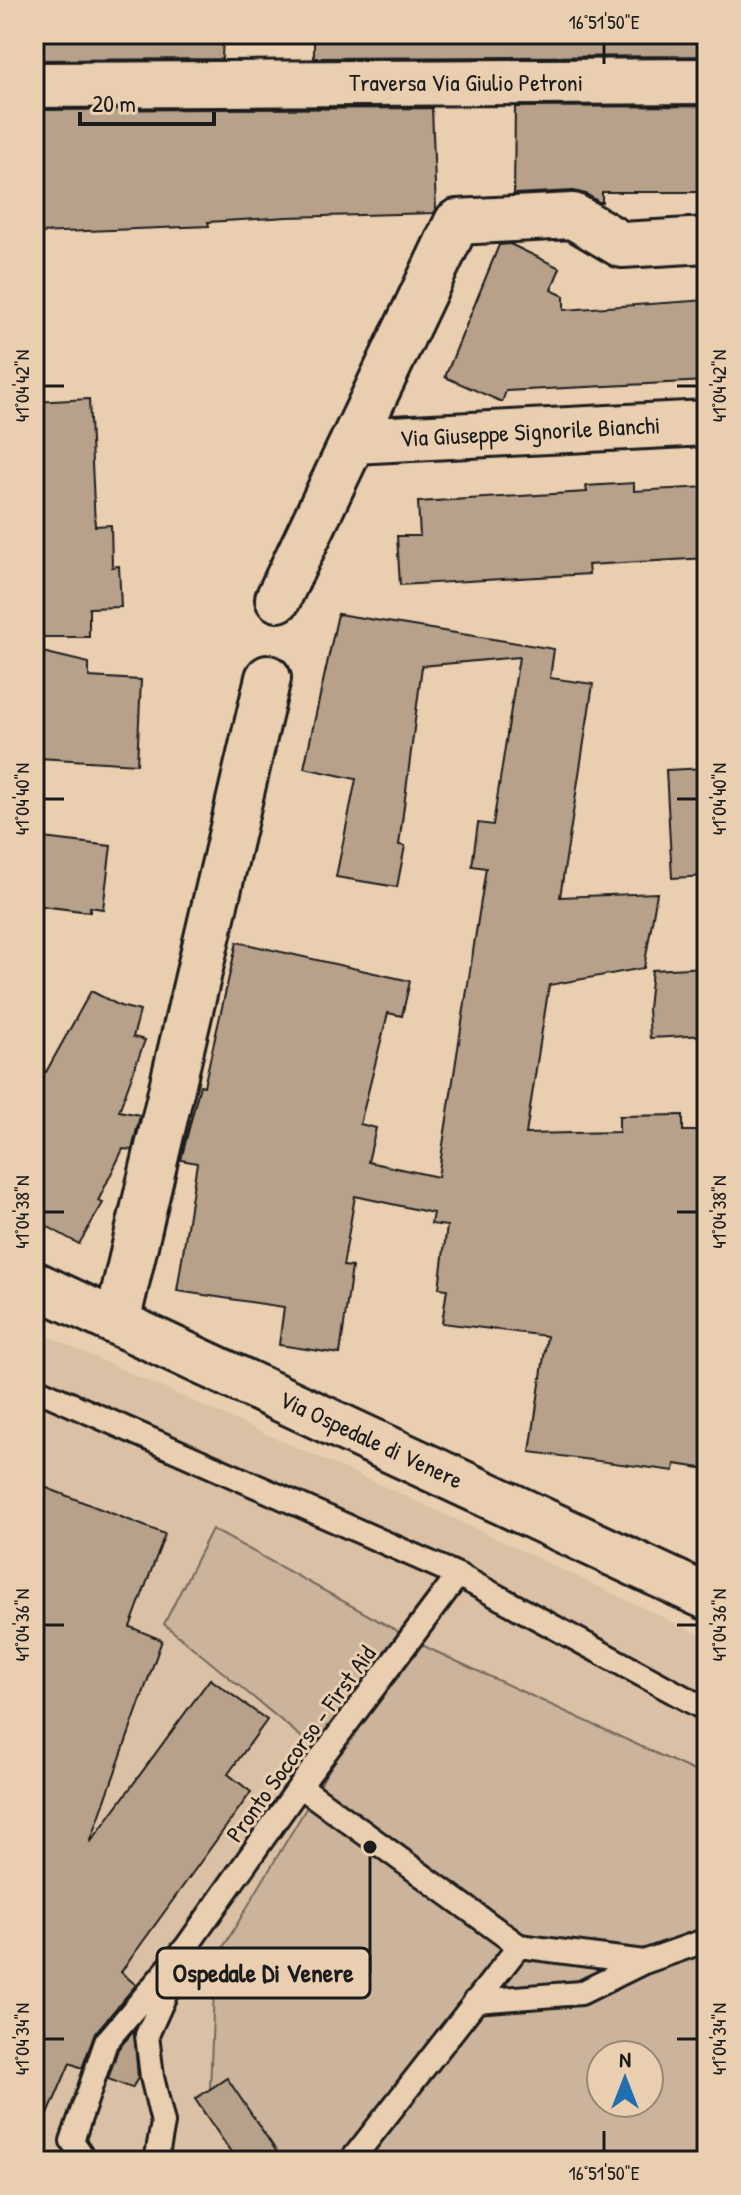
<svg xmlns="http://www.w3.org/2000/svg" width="741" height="2195" font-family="'Patrick Hand',sans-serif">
	<rect width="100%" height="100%" fill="#e9ceb0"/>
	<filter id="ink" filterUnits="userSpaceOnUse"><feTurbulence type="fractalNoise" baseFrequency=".0125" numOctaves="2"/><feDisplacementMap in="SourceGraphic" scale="16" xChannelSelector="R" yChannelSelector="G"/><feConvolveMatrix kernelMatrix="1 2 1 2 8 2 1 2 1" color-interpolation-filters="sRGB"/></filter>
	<g filter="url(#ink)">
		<path fill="#dac0a5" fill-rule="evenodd" d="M34 1330 425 1505 707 1638V2161H34ZM601 2055H649V2103H601Z"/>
		<path fill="#cbb49b" stroke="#74685c" stroke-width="2" fill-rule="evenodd" d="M212 1529 430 1649 707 1777V2161H265L210 2091 215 1961 333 1763 164 1624ZM601 2055H649V2103H601Z"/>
		<path fill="#b7a18b" stroke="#1c1c1c" stroke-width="2" d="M34 34H223L222 59 34 60Z
			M314 34H707V56L314 58Z
			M707 106V192H602V202H599L586 194 573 191 514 194 515 107Z
			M432 108 436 210 434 213 287 217 208 222 209 226 38 233V220H34V110Z
			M510 244 560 268 551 290 564 296V310L707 300V381L506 391 502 402 445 377 499 245Z
			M89 399 95 526 111 525 112 567 119 566 121 607 89 608V637H34V402Z
			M634 483V491L707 487V558L588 565 589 574 400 585 397 536H420L418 502 587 492 586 486Z
			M338 614 554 649 550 678 593 684 560 897 657 893 644 968 549 985 526 1134 619 1132V1116L683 1115V1131H707V1469L675 1464 674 1471 530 1452 547 1336 442 1323 447 1289 439 1288 447 1226 431 1224 433 1213 355 1196 343 1266 352 1267 340 1354 279 1345 284 1307 177 1291 197 1163 181 1160 200 1085 204 1086 237 942 410 981 402 1016 388 1013 360 1124 376 1128 368 1162 438 1177 486 868 472 866 478 823 493 825 519 657 422 666 399 845 405 846 397 887 336 877 356 779 304 768Z
			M34 650 89 663V677L141 680 137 764 39 758V750H34Z
			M707 768V876L672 878 666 770Z
			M34 837 111 846 103 909 90 907V912L34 905Z
			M707 967V1035L650 1038 648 1009 652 970Z
			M91 991 120 1006 140 1011 133 1037 145 1040 119 1111 140 1115 132 1150 123 1149 98 1201 103 1203 79 1244 34 1219V1064L46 1072Z
			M34 1483 165 1534 130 1627 162 1640 90 1843 210 1679 267 1720 228 1774 251 1792 121 1972 136 1985 95 2033 82 2068 70 2063 34 2147Z
			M134 2031 138 2078 132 2088 108 2079 118 2049Z
			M227 2078 283 2161H237L195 2099Z"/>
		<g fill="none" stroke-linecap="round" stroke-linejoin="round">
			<defs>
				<path id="service" d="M34 1388 458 1575 707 1710
					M300 1786 519 1946 644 1962 707 1940
					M475 2001 581 1993 644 1962
					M86 2161 72 2141 106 2042 187 1946 300 1786 458 1575
					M156 2161 163 2123 152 2077 147 2035 175 1973
					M351 2161 519 1946"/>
				<path id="minor" d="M34 85 707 81
					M353 441 707 423
					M278 599 457 222 573 216 622 245 707 240
					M117 1322 268 678"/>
				<path id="tertiary" d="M34 1284 707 1597"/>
			</defs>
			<use href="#service" stroke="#1c1c1c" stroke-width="28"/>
			<use href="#minor" stroke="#1c1c1c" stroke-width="50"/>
			<use href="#tertiary" stroke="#1c1c1c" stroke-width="50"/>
			<use href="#service" stroke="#e9ceb0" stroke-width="22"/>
			<use href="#minor" stroke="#e9ceb0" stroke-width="44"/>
			<use href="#tertiary" stroke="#e9ceb0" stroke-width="44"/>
		</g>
	</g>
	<path fill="none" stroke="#1c1c1c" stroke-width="3" d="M604 44V64M44 386H64M677 386H697M44 799H64M677 799H697M44 1212H64M677 1212H697M44 1625H64M677 1625H697M44 2039H64M677 2039H697M604 2131V2151"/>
	<g text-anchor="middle" stroke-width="6" stroke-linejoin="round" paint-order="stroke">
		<g font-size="24" fill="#1c1c1c" stroke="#e9ceb0">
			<text x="466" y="91">Traversa Via Giulio Petroni</text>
			<text transform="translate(530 432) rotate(-3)" y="8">Via Giuseppe Signorile Bianchi</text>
			<text transform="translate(371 1440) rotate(25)" y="8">Via Ospedale di Venere</text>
			<text transform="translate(301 1744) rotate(-54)" y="8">Pronto Soccorso - First Aid</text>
		</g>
	</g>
	<path fill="none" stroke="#1c1c1c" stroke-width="3" d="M370 1847L370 1973"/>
	<circle fill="#1c1c1c" stroke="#e9ceb0" stroke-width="3" cx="370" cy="1847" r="8"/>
	<rect fill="#e9ceb0" stroke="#1c1c1c" stroke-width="3" x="157" y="1948" width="213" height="50" rx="8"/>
	<g font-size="26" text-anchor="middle" font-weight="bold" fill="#1c1c1c">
		<text x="263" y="1982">Ospedale Di Venere</text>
	</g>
	<rect width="741" height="2195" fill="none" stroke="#e9ceb0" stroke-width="88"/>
	<g transform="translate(625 2079)"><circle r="38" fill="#e9ceb0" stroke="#978775" stroke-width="2"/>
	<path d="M0-6L14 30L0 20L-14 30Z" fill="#1f6fb2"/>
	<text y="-12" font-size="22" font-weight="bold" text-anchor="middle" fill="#1c1c1c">N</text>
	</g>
	<path d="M80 112v12h134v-12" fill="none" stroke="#1c1c1c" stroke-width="4"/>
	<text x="92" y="112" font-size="24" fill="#1c1c1c" stroke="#e9ceb0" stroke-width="6" paint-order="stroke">20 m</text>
	<rect x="44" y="44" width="653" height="2107" fill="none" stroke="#1c1c1c" stroke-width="3"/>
	<g font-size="20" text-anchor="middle" fill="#1c1c1c">
		<text x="604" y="29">16°51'50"E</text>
		<text transform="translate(22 386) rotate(-90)" y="7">41°04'42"N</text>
		<text transform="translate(719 386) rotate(-90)" y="7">41°04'42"N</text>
		<text transform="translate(22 799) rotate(-90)" y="7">41°04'40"N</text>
		<text transform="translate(719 799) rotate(-90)" y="7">41°04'40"N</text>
		<text transform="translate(22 1212) rotate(-90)" y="7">41°04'38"N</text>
		<text transform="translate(719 1212) rotate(-90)" y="7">41°04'38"N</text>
		<text transform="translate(22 1625) rotate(-90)" y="7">41°04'36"N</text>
		<text transform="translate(719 1625) rotate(-90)" y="7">41°04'36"N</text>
		<text transform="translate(22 2039) rotate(-90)" y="7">41°04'34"N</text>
		<text transform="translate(719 2039) rotate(-90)" y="7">41°04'34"N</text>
		<text x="604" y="2180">16°51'50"E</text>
	</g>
</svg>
